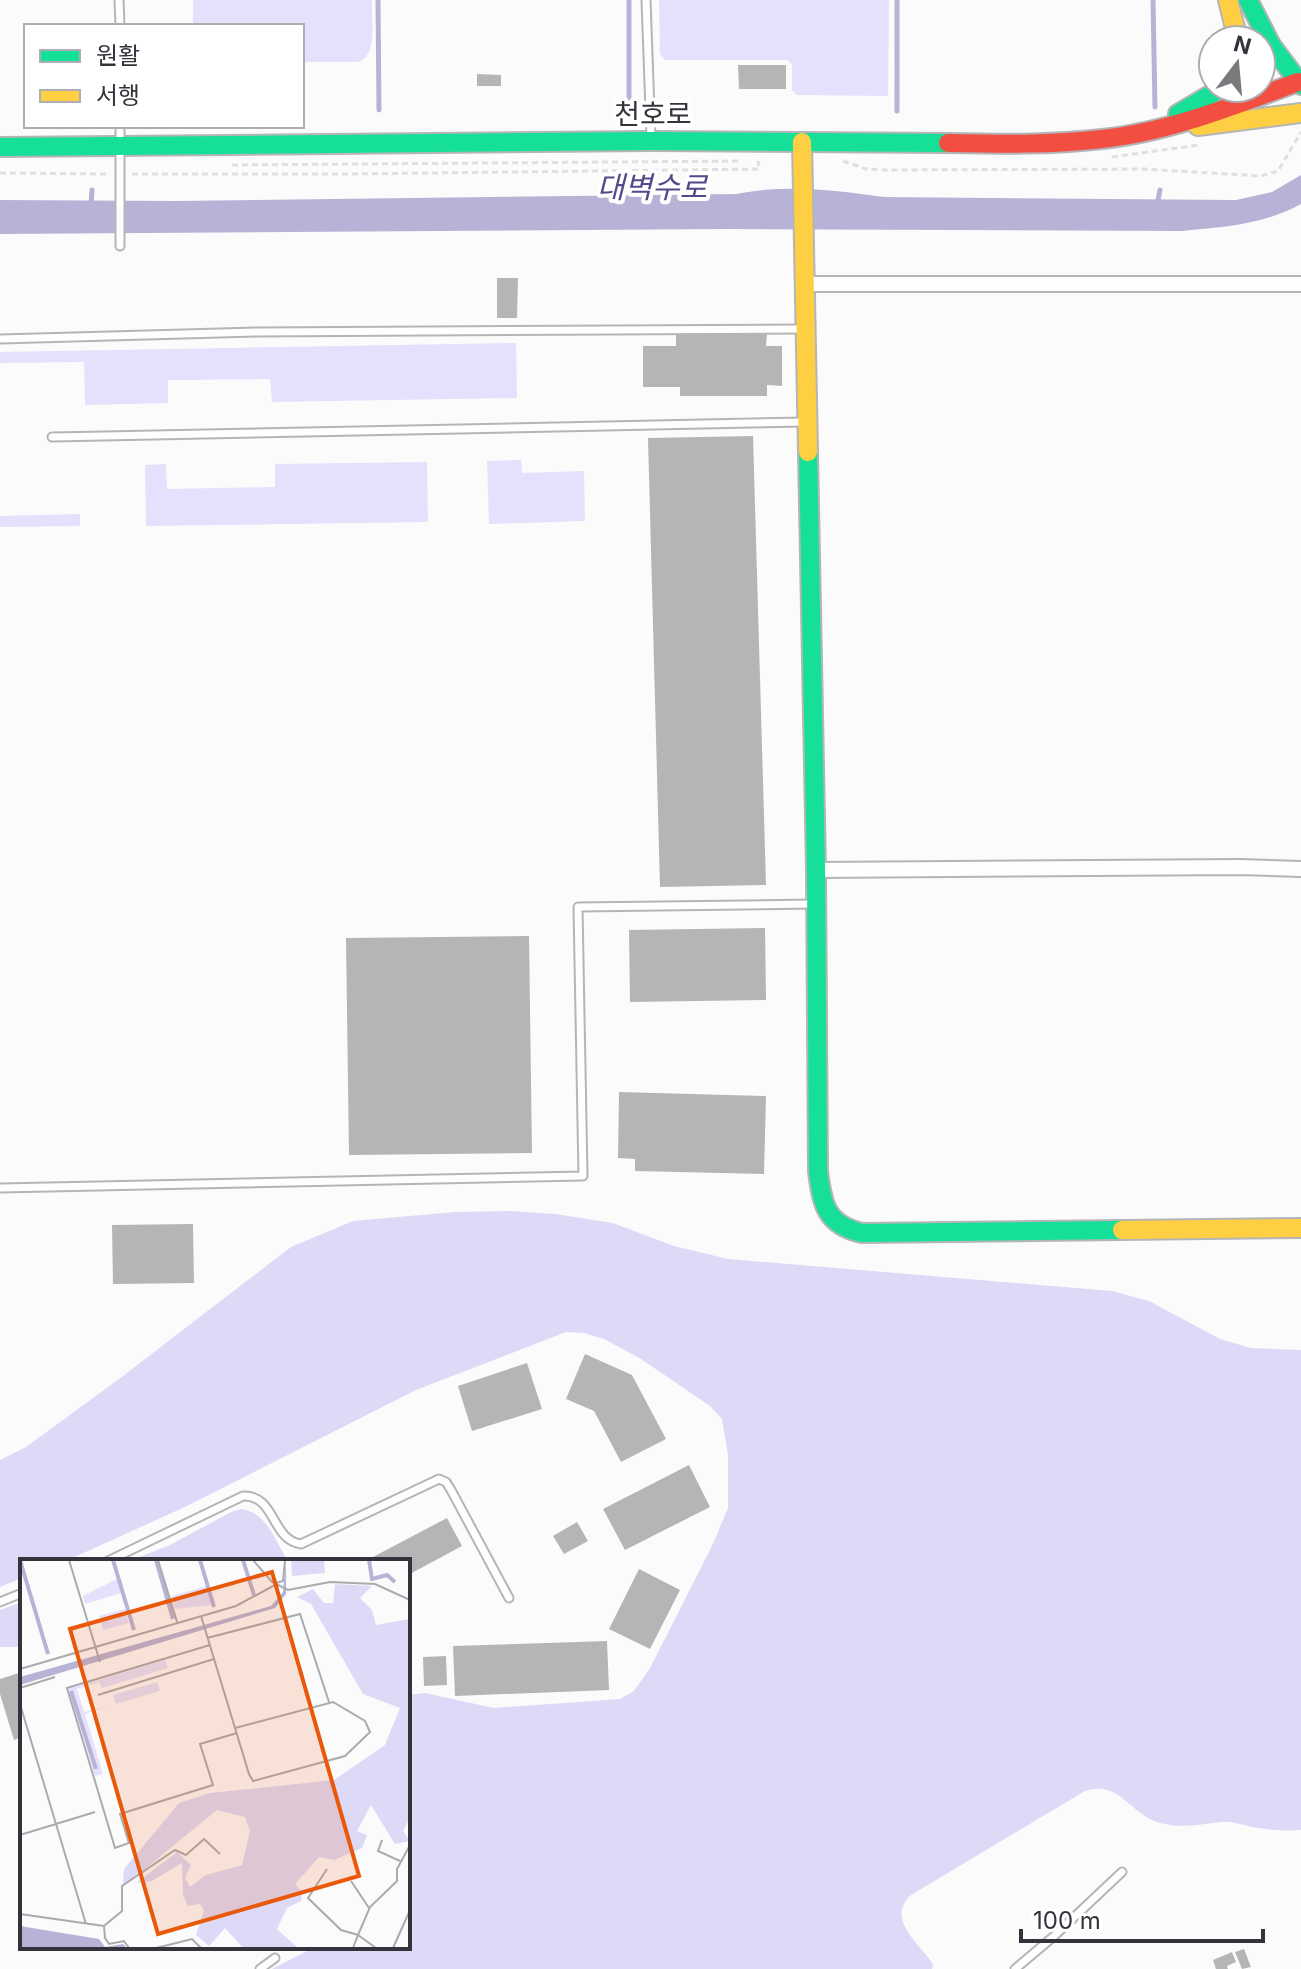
<svg xmlns="http://www.w3.org/2000/svg" width="1301" height="1969" font-family="Inter,'Noto Sans KR',sans-serif">
	<rect width="100%" height="100%" fill="#fbfbfb"/>
	<path fill="#e4e1fd" d="M193 0H372C371 18 379 57 357 62H302V26H193Z
		M659 0H889L888 96 797 95 792 90V64L787 60H665L660 54Z
		M516 343 517 398 272 402 270 379 168 380V403L85 405 84 362 0 363V352Z
		M521 460 522 473 584 471 585 521 489 524 487 461Z
		M427 462 428 522 146 526 145 465 166 464 167 489 275 487V464Z
		M80 514V526L0 527V516Z"/>
	<path fill="#dddaf7" d="M510 1211 555 1214 613 1223 674 1246 728 1259 1112 1291 1149 1301 1220 1339 1251 1348 1301 1350V1830C1284 1831 1268 1830 1252 1827 1242 1825 1232 1821 1221 1822 1199 1824 1184 1829 1160 1823 1129 1814 1120 1780 1085 1791L911 1895C885 1919 920 1944 933 1964L932 1969H272L315 1947H408V1695L425 1693 494 1708 620 1699 634 1691 650 1668 712 1546 728 1508V1455L722 1419 710 1406 641 1359 604 1339 584 1333 566 1332 416 1390 187 1506 66 1561H22V1578L0 1587V1460L26 1447 119 1379 291 1247 353 1221 455 1212Z
		M241 1509C267 1512 275 1541 288 1561H129L170 1545 231 1512Z
		M22 1602V1647H0V1610Z"/>
	<path fill="#b7b3d6" d="M1301 175V204C1263 225 1224 227 1182 231L730 229 0 234V200L176 201 736 194C785 184 835 190 884 197L1236 200 1272 192Z"/>
	<g fill="none" stroke-linecap="round" stroke-linejoin="round">
		<path stroke="#b7b3d6" stroke-width="5" d="M378 0 379 110
			M629 0V112
			M1153 0 1155 107
			M897 111V0
			M91 205 92 190
			M1157 205 1160 190"/>
	</g>
	<path fill="#b5b5b8" d="M738 65H786V89H739Z
		M477 74 501 75V86H477Z
		M497 278H518L517 318H497Z
		M676 334H767L766 346H782V386L767 385V396H680V387H643V346H676Z
		M753 436 766 885 660 887 648 438Z
		M765 928 766 1000 630 1002 629 930Z
		M529 936 532 1153 349 1155 346 938Z
		M619 1092 766 1096 764 1174 635 1171V1159L618 1158Z
		M193 1224 194 1283 113 1284 112 1225Z
		M585 1354 632 1375 666 1439 621 1462 594 1411 566 1399Z
		M527 1363 542 1409 472 1431 458 1386Z
		M689 1465 710 1507 625 1550 603 1509Z
		M447 1518 462 1546 408 1575V1561H375L373 1557Z
		M577 1522 588 1541 564 1554 553 1536Z
		M639 1569 680 1590 650 1649 609 1629Z
		M607 1641 609 1690 455 1696 453 1646Z
		M446 1656 447 1685 424 1686 423 1657Z
		M22 1672V1737L14 1740 0 1694V1679Z
		M1244 1949 1251 1967 1242 1969 1235 1952Z
		M1232 1952 1236 1962 1227 1966 1228 1969H1216L1213 1960Z"/>
	<g fill="none" stroke-linecap="round" stroke-linejoin="round">
		<defs>
			<path id="lane" d="M119 0 120 26
				M646 0 651 138
				M120 126V246
				M0 339 257 332 802 329
				M52 437 805 422
				M0 1188 583 1176 578 907 814 904
				M108 1561 243 1496C276 1495 271 1540 301 1544L439 1479 446 1482 451 1490 509 1598
				M0 1602 22 1593
				M260 1969 275 1958
				M1015 1969 1053 1937 1122 1872"/>
			<path id="street" d="M803 284H1301
				M816 870 1241 867 1301 869"/>
			<path id="fast" d="M1248 0 1271 45 1301 85
				M1178 114 1222 88
				M0 147 651 141 948 143
				M808 452 816 870 818 1171C822 1204 826 1225 862 1233L1122 1230"/>
			<path id="slow" d="M1228 0 1238 40
				M1198 126 1301 113
				M802 142 808 452
				M1122 1230 1301 1228"/>
			<path id="jam" d="M948 143C999 144 1051 145 1102 139 1169 132 1236 105 1298 82"/>
		</defs>
		<use href="#lane" stroke="#b5b5b8" stroke-width="11"/>
		<use href="#street" stroke="#b5b5b8" stroke-width="18"/>
		<use href="#fast" stroke="#b5b5b8" stroke-width="22"/>
		<use href="#slow" stroke="#b5b5b8" stroke-width="22"/>
		<use href="#jam" stroke="#b5b5b8" stroke-width="22"/>
		<path stroke="#dfdfdf" stroke-width="3" stroke-dasharray="6 4" stroke-linecap="butt" d="M1112 157 1199 145
			M843 161 866 169 885 170 1144 169 1261 176 1278 171 1301 132
			M232 165 740 161
			M0 173 108 174
			M132 174H347L759 169 758 161"/>
		<use href="#lane" stroke="#fefefe" stroke-width="7"/>
		<use href="#street" stroke="#fefefe" stroke-width="14"/>
		<use href="#fast" stroke="#16e098" stroke-width="18"/>
		<use href="#slow" stroke="#ffcf43" stroke-width="18"/>
		<use href="#jam" stroke="#f24e42" stroke-width="18"/>
	</g>
	<g text-anchor="middle" stroke-width="8" stroke-linejoin="round" paint-order="stroke">
		<g font-size="28" fill="#34333b" stroke="#fff">
			<text x="653" y="124">천호로</text>
		</g>
		<g font-size="30" font-style="italic" fill="#544889" stroke="#fff">
			<text x="652" y="198">대벽수로</text>
		</g>
	</g>
	<g transform="translate(20 1559)">
		<rect width="390" height="390" fill="#fbfbfb"/>
		<path d="M97 20 101 34 65 45 63 37ZM186 27 192 46 155 50 152 37ZM105 50 109 64 83 71 79 57ZM145 101 148 109 82 129 79 123 57 130 64 153 86 148 65 155 83 215 75 217 49 130ZM137 123 140 132 96 145 93 136Z" fill="#e4e1fd"/>
		<path d="M271 1H304L305 14 272 17ZM315 25 352 27 340 39 352 51 356 66 390 60V259L383 272 390 282 375 285 351 246 337 272 347 276 342 289 314 301 299 298 275 325 282 333 281 342 267 349 257 370 278 389H223L205 369 189 387 176 376 184 351 180 345 168 347 163 336 162 304 132 322 116 324 157 293 171 306 165 319 170 328 186 316 222 306 230 272 225 258 197 251 109 323 103 324 104 310 159 244 190 234 314 221 365 186 380 149 343 135 291 45 277 38 293 30 304 44H313Z" fill="#dddaf7"/>
		<path d="M266 1V35L255 49 0 126V118L7 116 251 47 263 33ZM0 367 79 380 85 388 103 385 107 389H0Z" fill="#b7b3d6"/>
		<path fill="none" stroke="#b7b3d6" stroke-width="4" d="M0 1 28 95M93 1 114 71M136 1 153 60M180 1 194 48M223 1 234 36M349 1 352 20 367 16 375 23M51 132 76 210"/>
		<path fill="none" stroke="#ababae" stroke-width="2" d="M49 1 80 103M138 1 157 63M233 1 252 23 268 31 310 23 355 25 390 41M256 24 263 22 265 1M181 57 229 215 233 222 325 197 350 173 345 162 313 143 215 169M187 79 280 55 309 143M190 86 47 129 95 289 109 284 100 255 193 226 180 185 217 174M0 110 216 47 255 26M0 129 35 118M78 136 194 100M0 145 66 365M0 276 75 253M362 281 358 292 380 302M307 310 288 339 321 371 338 376 333 389M331 322 349 349M0 355 84 367M109 389 104 382 89 385 85 379 84 367 102 352V327L155 291 166 296 184 280 200 295M136 389 172 380 181 389M356 389 338 376 350 348 377 322V310L390 286M373 389 390 351"/>
		<path fill="#e8590c" fill-opacity="0.15" stroke="#e8590c" stroke-width="4" d="M252 13 339 317 138 375 50 70Z"/>
		<rect width="390" height="390" fill="none" stroke="#34333b" stroke-width="4"/>
	</g>
	<rect x="24" y="24" width="280" height="104" fill="#ffffff" stroke="#aeadb1" stroke-width="2"/>
	<rect x="40" y="50" width="40" height="12" fill="#16e098" stroke="#aeadb1" stroke-width="2"/>
	<text x="96" y="64" font-size="24" fill="#34333b">원활</text>
	<rect x="40" y="90" width="40" height="12" fill="#ffcf43" stroke="#aeadb1" stroke-width="2"/>
	<text x="96" y="104" font-size="24" fill="#34333b">서행</text>
	<g transform="translate(1237 64) rotate(16)"><circle r="38" fill="#ffffff" stroke="#aeadb1" stroke-width="2"/>
	<path d="M0-6L14 30L0 20L-14 30Z" fill="#7a797e"/>
	<text y="-12" font-size="22" font-weight="bold" text-anchor="middle" fill="#34333b">N</text>
	</g>
	<path d="M1021 1929v12h242v-12" fill="none" stroke="#34333b" stroke-width="4"/>
	<text x="1033" y="1929" font-size="24" fill="#34333b" stroke="#ffffff" stroke-width="6" paint-order="stroke">100 m</text>
</svg>
